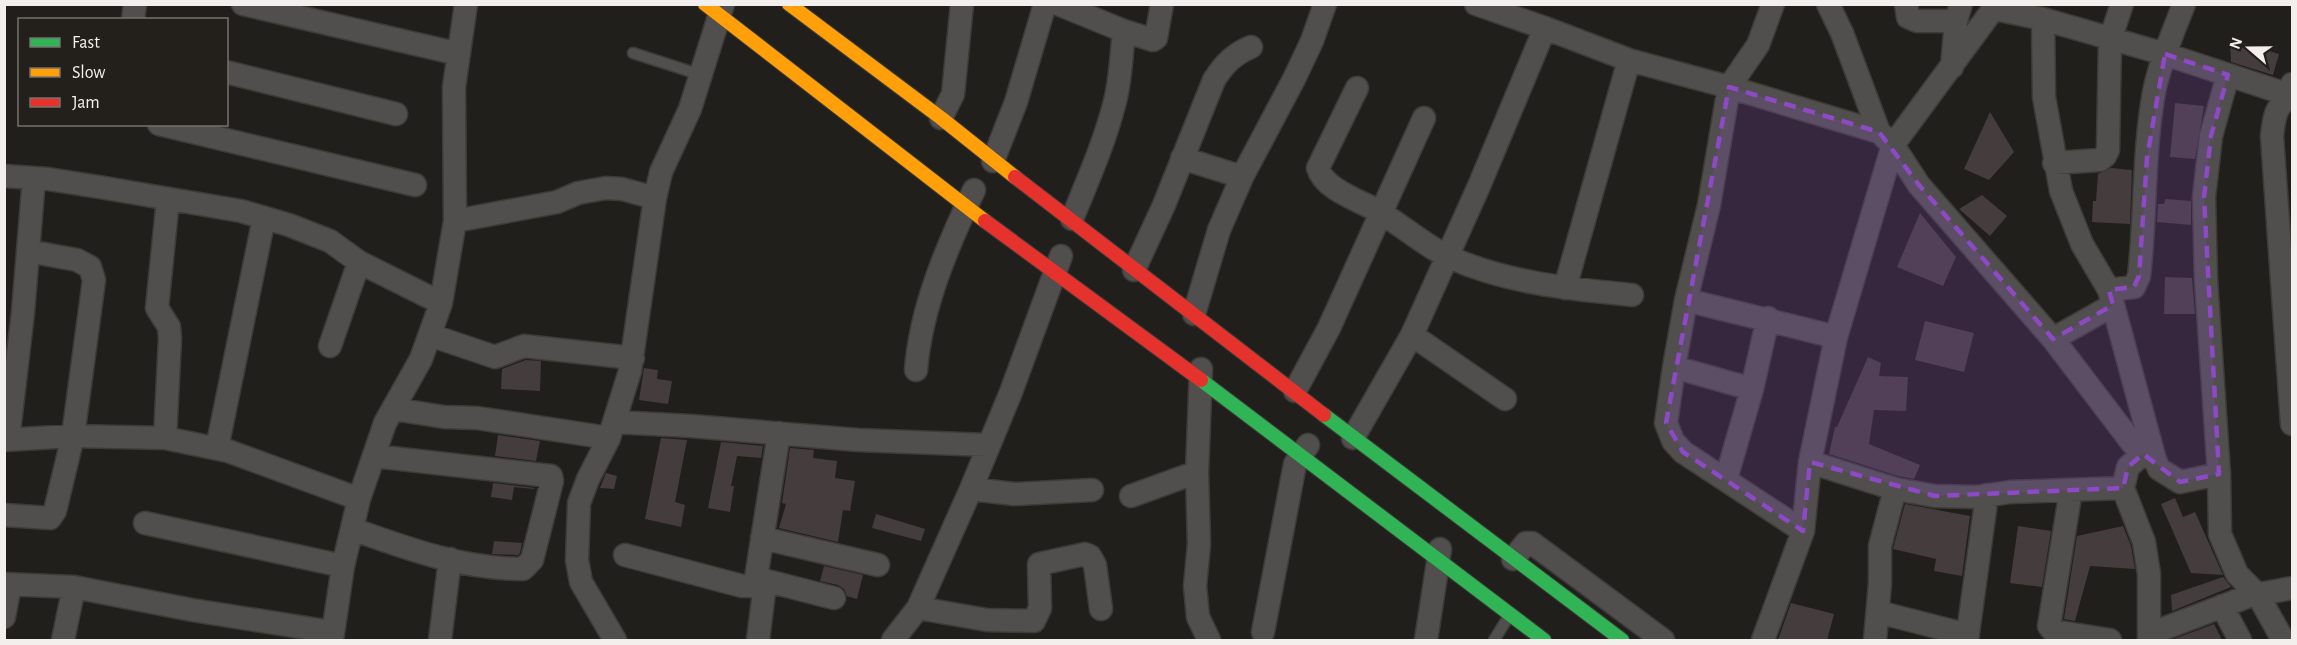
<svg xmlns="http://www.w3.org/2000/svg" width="2297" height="645" font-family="'Alegreya Sans',sans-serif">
	<rect width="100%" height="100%" fill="#211f1c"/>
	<path fill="#443c3d" d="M2230 39 2279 54 2273 75 2231 62Z
		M2175 103 2204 106 2195 159 2170 157Z
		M1990 112 2014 152 1989 180 1964 169Z
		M2111 168 2132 170 2130 224 2092 222 2093 201H2096L2098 174Z
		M1982 195 2007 216 1990 236 1959 209Z
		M2165 199 2191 201V225L2157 222 2158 204H2164Z
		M1920 213 1956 257 1943 286 1897 267Z
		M2165 277 2192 278 2195 314H2164Z
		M1925 321 1974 333 1964 372 1915 360Z
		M1868 357 1881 363 1879 376 1908 377 1906 411 1874 410 1869 444 1920 465 1914 479 1898 476 1829 454 1835 427H1837Z
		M526 360 541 361 540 391 501 389 502 369Z
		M644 368 658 370 657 379 672 381 668 404 639 400Z
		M498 435 540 441 536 461 495 456Z
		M661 438 687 440 675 502 685 505 681 527 645 519Z
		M721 442 763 446 761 458 737 456 731 486H734L730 512 708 508Z
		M790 448 814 450 813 458 837 461 835 478 855 481 850 511 843 510 838 542 779 528 786 504 782 503Z
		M606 473 617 476 614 489 600 488Z
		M493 483 534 488V489L514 487 512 500 491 497Z
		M2175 498 2183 517 2195 512 2223 575 2191 573 2161 504Z
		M1905 504 1970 516 1962 576 1934 571 1936 559 1893 549Z
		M876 514 925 529 921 541 872 528Z
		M2018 526 2051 531 2042 587 2010 583Z
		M2123 526 2131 546 2135 569 2090 566 2075 621 2064 619 2077 536Z
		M494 541 522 543 520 553 518 555 492 554Z
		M824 566 863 575 857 599 847 596 844 589 838 585 820 581Z
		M2223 577 2231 587 2172 611 2171 595Z
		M1791 603 1834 614 1827 640H1778Z
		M2214 624 2222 640H2174V639Z"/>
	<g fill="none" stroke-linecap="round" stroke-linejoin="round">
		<defs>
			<path id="lane" d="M633 53 701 75
				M1494 640 1509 616"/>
			<path id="street" d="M243 4 459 54
				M1058 4 1124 31 1153 40 1156 38 1162 4
				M1476 4 1545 28 1629 60 1729 87 1879 132
				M1773 4 1758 45 1729 87 1709 205 1686 300 1674 367 1666 423 1673 441 1683 452 1803 531
				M1828 4 1842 33 1879 132 1893 145 1919 185 2053 339 2133 444 2143 454 2155 460
				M1906 4 1908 17 1917 21H1956
				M1995 9 2043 19 2165 54 2292 96
				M2043 19 2044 97 2061 191 2082 244 2109 290 2155 460 2159 469 2180 482 2219 474
				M133 20 135 4
				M1952 67 1956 21 1961 4
				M226 72 396 114
				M2228 75 2211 136 2204 197 2206 280 2219 474 2220 534 2237 574 2258 595 2283 640
				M2292 84 2291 95C2275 106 2274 118 2272 136L2292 424
				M1357 88 1318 168C1324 189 1358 200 1376 210 1401 224 1423 245 1449 257 1506 283 1571 289 1632 295
				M941 118 953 94 962 4
				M159 124 415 185
				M1182 158 1242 177
				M993 161 1016 102 1045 4
				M2054 163 2100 160 2105 156 2108 150 2110 40 2122 4
				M4 176 48 179 99 187 241 211 289 225 330 241 359 262 441 303
				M1072 219C1087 182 1104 144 1114 105 1121 81 1121 56 1124 31
				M455 221 557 202 578 193 606 188 622 189 655 198
				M1134 270 1164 205 1214 80C1224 64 1234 54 1251 47
				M1565 288 1629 60
				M2109 290 2134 287 2139 276C2146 215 2143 153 2154 92 2160 62 2173 33 2184 4
				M1686 300 1836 337
				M1194 314 1219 230 1242 177 1294 79 1312 41 1325 4
				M430 335 495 357 524 346 633 358
				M1412 335 1505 399
				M2053 339 2113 305
				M330 346 359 262
				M1674 367 1752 389
				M1201 369 1197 472 1199 544 1195 586 1198 617 1209 640
				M916 370C921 307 947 247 974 190
				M1295 391 1329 328 1424 118
				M394 409 444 417 477 418 609 438
				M614 422 691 426 858 440 987 445
				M165 438 170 338 169 327 157 308 168 199
				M1353 438 1412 335 1479 186 1545 28
				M4 440 73 436 165 438 228 451 359 499
				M8 440 23 312 34 178
				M217 448 264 218
				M1810 462 1895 489 1935 496 1977 497 2010 492 2123 488 2128 467 2143 454
				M1726 479 1752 389 1768 318
				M2123 488 2144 542 2149 574V640
				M971 489 1014 494 1092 490
				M2071 490 2049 626 2053 631 2110 640
				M1131 496 1197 472
				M4 515 50 518 55 511 73 436 94 280 90 267 77 260 28 251
				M145 523 343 566
				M352 529C408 549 463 569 523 569L532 560 552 481 551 476 374 456
				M762 538 878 565
				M625 555 742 586H761
				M1513 559 1526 543H1532L1663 640
				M756 578 834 598
				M4 584 74 587 192 610 332 632
				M2222 606 2240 640
				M918 608 987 620 1034 621 1040 608 1039 564 1085 554 1090 556 1095 565 1101 609
				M1878 612 1968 635
				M4 617 10 585
				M1263 632 1295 464 1308 445
				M2150 634 2249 596 2292 588
				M63 640 74 587
				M332 640 343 566 359 499 385 423 421 359 441 303 455 221 454 87 466 4
				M440 640 450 559
				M615 640 581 582 577 560 579 503 588 479 609 438 630 371 655 198 661 172 690 109 723 4
				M758 640 764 592 756 578 779 433
				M893 640 918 608 971 489 1011 392 1061 256
				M1426 640 1440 549
				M1763 640 1803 531 1810 462 1836 337 1893 145 1997 4
				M1875 640 1880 583V546L1895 489
				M1967 640 1987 495"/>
			<path id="fast" d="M1201 380 1544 640
				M1324 415 1622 640"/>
			<path id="slow" d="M705 4 985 221
				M789 4 941 118 1015 177"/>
			<path id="jam" d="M1015 177 1324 415
				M985 221 1201 380"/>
		</defs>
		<use href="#lane" stroke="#3c3b38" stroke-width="13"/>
		<use href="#street" stroke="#3c3b38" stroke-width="25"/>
		<use href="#fast" stroke="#3c3b38" stroke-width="16"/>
		<use href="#slow" stroke="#3c3b38" stroke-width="16"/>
		<use href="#jam" stroke="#3c3b38" stroke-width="16"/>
		<use href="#lane" stroke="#514f4d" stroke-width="10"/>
		<use href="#street" stroke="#514f4d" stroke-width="22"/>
		<use href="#fast" stroke="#30b455" stroke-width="14"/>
		<use href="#slow" stroke="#ff9f0a" stroke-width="14"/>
		<use href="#jam" stroke="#e5322d" stroke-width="14"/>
	</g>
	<path fill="#8d49c6" fill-opacity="0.2" stroke="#8d49c6" stroke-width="4.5" stroke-dasharray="12 8" stroke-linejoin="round" d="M2165 54 2228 75 2211 136 2204 197 2219 474 2180 482 2143 454 2128 467 2123 488 1935 496 1810 462 1803 531 1683 452 1666 423 1729 87 1879 132 1919 185 2053 339 2113 305 2109 290 2134 287 2139 276 2147 158Z"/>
	<rect width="2297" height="645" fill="none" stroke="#f2efec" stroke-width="12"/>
	<rect x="18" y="18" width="210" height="108" fill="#231f1a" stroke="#76726e" stroke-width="1.5"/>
	<rect x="30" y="38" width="30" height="9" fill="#30b455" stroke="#76726e" stroke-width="1.5"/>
	<text x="72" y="48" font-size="18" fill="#f2efec">Fast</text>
	<rect x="30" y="68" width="30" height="9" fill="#ff9f0a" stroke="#76726e" stroke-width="1.5"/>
	<text x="72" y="78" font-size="18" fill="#f2efec">Slow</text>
	<rect x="30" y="98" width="30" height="9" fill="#e5322d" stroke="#76726e" stroke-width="1.5"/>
	<text x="72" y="108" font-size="18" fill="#f2efec">Jam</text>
	<g transform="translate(2249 48) rotate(290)" stroke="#231f1a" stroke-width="4.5" paint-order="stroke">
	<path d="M0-4.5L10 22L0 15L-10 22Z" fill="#f2efec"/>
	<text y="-9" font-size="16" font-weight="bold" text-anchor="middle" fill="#f2efec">N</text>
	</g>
</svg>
